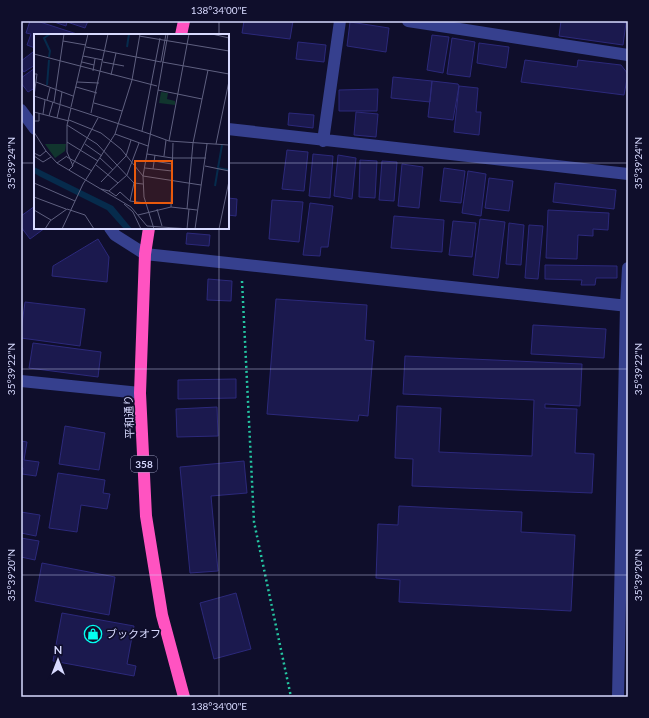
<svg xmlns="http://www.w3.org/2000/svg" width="649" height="718" font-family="Lato,'Noto Sans JP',sans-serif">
	<rect width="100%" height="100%" fill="#0f0e2b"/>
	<path fill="#1b194e" stroke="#2c297b" d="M30 21H37L80 35H35V48L27 45 31 34 26 33Z
		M51 21H88L85 28 67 22 66 26Z
		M244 21H293L290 39 242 33Z
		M561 21H611L626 23 623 45 559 36Z
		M350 22 389 28 386 52 347 46Z
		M432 35 449 37 443 73 427 70Z
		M452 38 475 42 470 77 447 74Z
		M298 42 326 45 324 62 296 59Z
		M479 43 509 47 506 68 477 63Z
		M33 52 35 55V65L24 72 21 68V61Z
		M525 60 577 67 578 60 621 65 628 74 624 95 521 82Z
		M35 68V88L28 92 21 83V78Z
		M393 77 432 81 430 102 391 98Z
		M432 81 458 84 459 86 453 120 428 117Z
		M459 86 478 88 476 112H481L479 135 454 132Z
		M378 89 377 111H339V90Z
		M356 112 378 114 376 137 354 135Z
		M289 113 314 115 313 128 288 125Z
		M287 150 308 152 304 191 282 189Z
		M313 154 333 156 330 198 309 196Z
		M338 155 356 158 352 199 334 196Z
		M360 160 377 161 375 198 359 197Z
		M382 161 397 162 394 201 379 200Z
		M402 164 423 167 419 208 398 206Z
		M444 168 465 171 461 203 440 201Z
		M468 171 486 174 481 216 462 213Z
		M489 178 513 181 509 211 485 208Z
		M555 183 616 190 614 209 553 202Z
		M228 198 237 199 236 216 228 215Z
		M272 200 303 202 299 242 269 239Z
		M310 203 333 206 328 247H321L320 256 303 255Z
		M35 206V228H45L30 239 21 227V216Z
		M548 210 609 213 608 230 593 229V236L578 235 577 259 546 258Z
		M394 216 444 220 442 252 391 248Z
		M480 219 505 222 498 278 473 275Z
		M453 221 476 223 472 257 449 255Z
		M509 223 524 225 521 265 506 264Z
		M529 225 543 226 538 279 525 278Z
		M187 233 210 235 209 246 186 244Z
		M98 239 109 257 107 282 52 276 53 266Z
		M545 265 617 266V278H596L595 285H581L582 280 545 279Z
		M208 279 232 281 231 301 207 300Z
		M276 299 367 305 365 340 374 341 368 416 359 415 358 421 267 414Z
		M25 302 85 309 80 346 21 338V331Z
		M533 325 606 329 604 358 531 354Z
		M33 343 101 352 98 377 29 368Z
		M405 356 582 364 580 406 545 404V408L577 409 575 453 594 454 592 493 412 486 413 459 395 458 397 406 441 408 439 452 532 456 534 400 403 394Z
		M236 379V398L178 399V380Z
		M217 407 218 436 177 437 176 409Z
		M65 426 105 433 99 470 59 464Z
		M21 441 27 442 24 460 39 462 36 476 22 474 23 468 21 467Z
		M244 461 247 493 211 496 218 571 190 573 180 467Z
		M58 473 105 480 103 493 110 494 107 509 81 505 77 532 49 528Z
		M399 506 522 512 521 532 575 535 571 611 399 602 400 580 376 578 378 524 398 525Z
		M21 512 40 515 36 536 21 533Z
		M21 538 39 541 35 560 21 557Z
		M42 563 115 577 109 615 35 601Z
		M236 593 251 649 214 659 200 603Z
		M62 613 134 626 127 664 136 666 134 676 53 661Z"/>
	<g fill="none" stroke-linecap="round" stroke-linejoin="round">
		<path stroke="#25c6a2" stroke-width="2.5" stroke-dasharray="2 3" stroke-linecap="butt" d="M242 281 254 522 291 697"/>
		<path stroke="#36408e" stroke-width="12" d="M408 21 628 55
			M21 110 35 129
			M228 129 628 174
			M323 141 340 21
			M110 228 115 235 145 254 628 306
			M21 381 140 393
			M618 697 626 305 628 268"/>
		<path stroke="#ff53c1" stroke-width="12" d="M181 35 184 21
			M149 228 145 254 140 393 146 516 162 615 184 697"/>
	</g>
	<path fill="none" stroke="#d8daff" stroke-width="1" stroke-opacity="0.45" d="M219 21V35M21 163H35M228 163H628M219 228V697M21 369H628M21 575H628"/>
	<defs>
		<symbol id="shop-ring" viewBox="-11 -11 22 22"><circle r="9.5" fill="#0f0e2b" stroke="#04fff0" stroke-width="1.5"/><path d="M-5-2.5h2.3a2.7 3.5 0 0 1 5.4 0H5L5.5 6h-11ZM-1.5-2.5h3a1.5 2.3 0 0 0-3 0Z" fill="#04fff0"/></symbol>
	</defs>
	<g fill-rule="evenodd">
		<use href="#shop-ring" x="83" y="624" width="20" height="20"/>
	</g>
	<g text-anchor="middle" stroke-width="3.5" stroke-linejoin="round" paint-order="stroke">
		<rect fill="#0f0e2b" stroke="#9c9dbf" stroke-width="1" x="131" y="456" width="26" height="16" rx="3"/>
		<g font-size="10" font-weight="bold" fill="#d8daff">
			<text x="144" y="468">358</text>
		</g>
		<g font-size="11" fill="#d8daff" stroke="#0f0e2b">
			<text transform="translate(129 417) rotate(-92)" y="4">平和通り</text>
		</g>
		<g font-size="11" fill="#d8daff" stroke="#0f0e2b" text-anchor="start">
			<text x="106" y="638">ブックオフ</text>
		</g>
	</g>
	<g transform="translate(34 34)">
		<rect width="195" height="195" fill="#0f0e2b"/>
		<path d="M127 58 134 59 133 65 141 67V71L125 69ZM11 110H32L31 117 21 124Z" fill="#11352e"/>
		<path d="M0 133 79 172 98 195H90L73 176 5 142 0 139Z" fill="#062b4c"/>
		<path fill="none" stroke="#062b4c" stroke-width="2" d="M93 13 95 0M15 23 16 17 10 4 16 0M13 51 15 26M184 134 188 111M181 152 184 134 195 136"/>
		<path fill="none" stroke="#5f6080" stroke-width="1" d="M178 0 195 4M105 2 195 17M29 7 52 11M52 13 127 28M0 20 123 52M49 22 69 26M48 28 60 31M69 28 90 32M127 28 132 0M128 28 195 40M129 28 134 0M59 37 61 25M0 40H3L0 62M77 41 82 19M2 48 39 62M43 48 65 49M42 53 63 59M124 56 168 65M0 62 116 100M13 66 16 54M20 68 30 0M60 69 88 77M26 70 28 58M37 73 54 0M0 78 35 87M57 79 74 0M9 80 11 66M15 82 19 68M23 84 26 71M35 86 67 99 87 115 109 142 167 151M0 87H5V79M33 91 63 110 100 149 109 150M108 97 126 4M0 98 12 117 23 129 97 173 113 192 156 195M81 100 114 112M116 100 135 107 155 0M135 107 195 111M33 108 64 127M51 110 68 122M182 110 195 47M0 119 6 122 12 117M113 120 138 124H172M0 122 9 128 17 123M130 122 132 106M33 123 58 137M66 124 79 136M120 127 138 130M23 129 33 122M62 131 84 149M38 132 64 84M171 132 195 137M111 134 138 137M119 135 121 121M35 136 39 132 33 118V91L37 74M67 148 92 122 97 106M0 149 41 167M67 155 75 157 93 141 105 109M75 157 82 162 86 158 96 167 111 169M0 163 32 175M96 167 100 149M90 170 99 178 107 195M137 173 139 109M123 175 128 192M153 175 159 109 174 36M0 176 17 186M104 181 137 173 163 176M11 195 16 187 33 175 51 181 60 195M28 195 49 150 81 100 98 46 106 0M120 195 110 163 109 142 129 28M153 195 155 175M161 195 173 110M185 195 195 147"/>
		<path fill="#e8590c" fill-opacity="0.15" stroke="#e8590c" stroke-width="2" d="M101 127H138V169H101Z"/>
		<rect width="195" height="195" fill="none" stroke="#d8daff" stroke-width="2"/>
	</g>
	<rect width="649" height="718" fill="none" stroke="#0f0e2b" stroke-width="44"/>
	<g transform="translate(58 660)" stroke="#0f0e2b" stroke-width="3" paint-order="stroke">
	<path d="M0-3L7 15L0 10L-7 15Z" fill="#d8daff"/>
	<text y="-6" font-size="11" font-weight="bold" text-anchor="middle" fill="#d8daff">N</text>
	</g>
	<rect x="22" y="22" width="605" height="674" fill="none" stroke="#d8daff" stroke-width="1.5"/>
	<g font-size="10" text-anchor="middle" fill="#d8daff">
		<text x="219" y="14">138°34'00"E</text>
		<text transform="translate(11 163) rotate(-90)" y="4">35°39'24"N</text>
		<text transform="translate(638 163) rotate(-90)" y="4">35°39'24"N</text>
		<text transform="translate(11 369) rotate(-90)" y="4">35°39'22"N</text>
		<text transform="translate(638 369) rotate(-90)" y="4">35°39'22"N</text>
		<text transform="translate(11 575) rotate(-90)" y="4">35°39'20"N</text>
		<text transform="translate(638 575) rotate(-90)" y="4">35°39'20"N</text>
		<text x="219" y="710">138°34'00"E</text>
	</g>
</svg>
